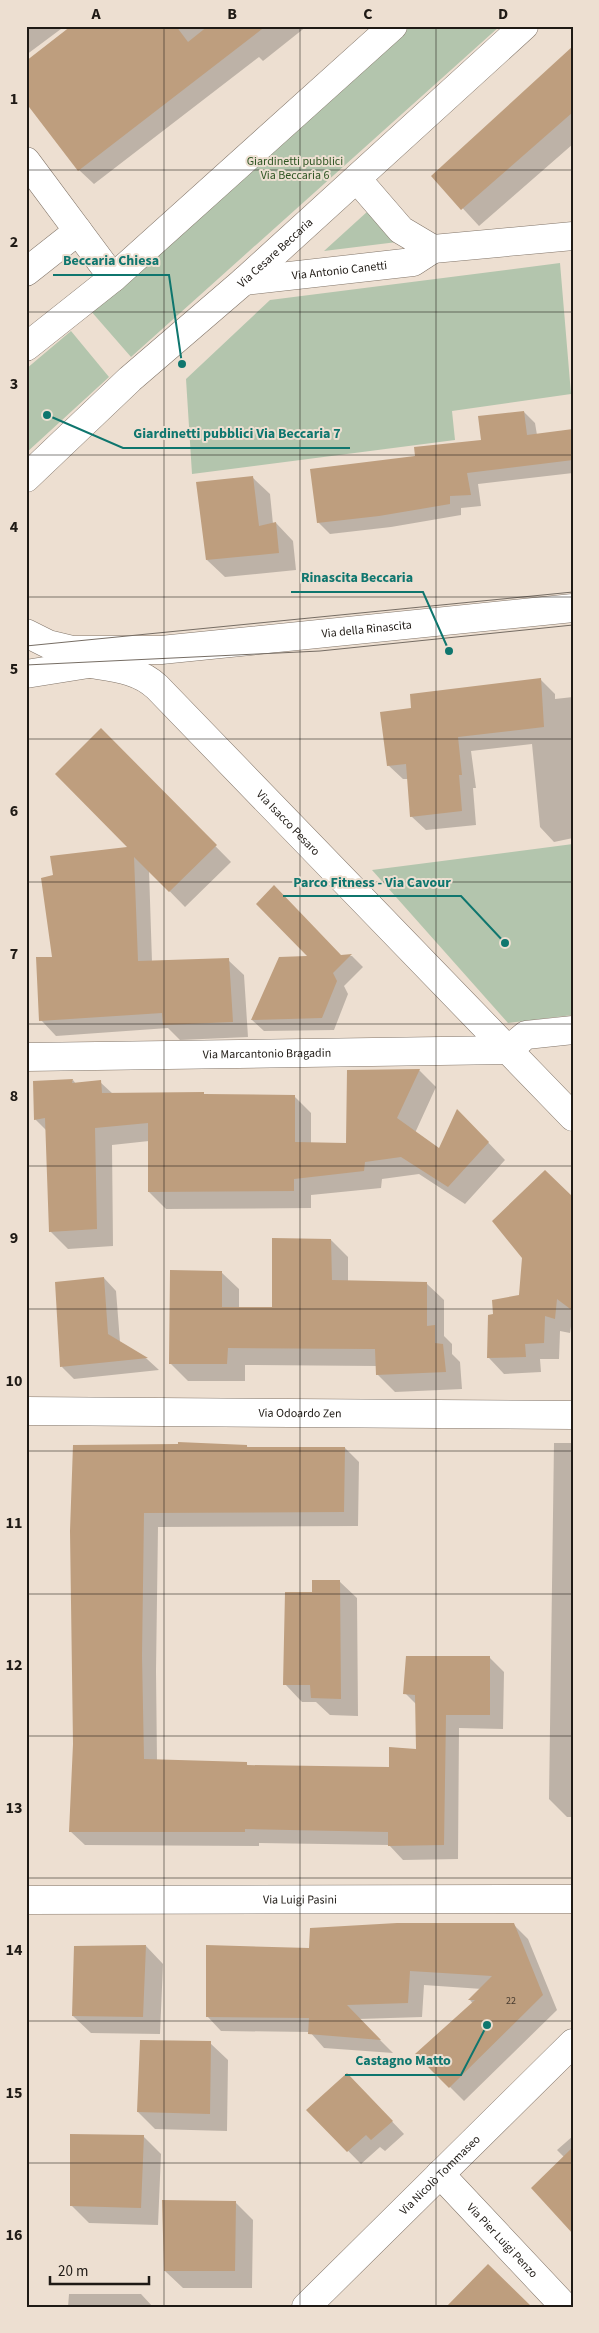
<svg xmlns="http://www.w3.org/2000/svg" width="599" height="2333" font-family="'Source Sans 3',sans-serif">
	<rect width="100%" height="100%" fill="#eddfd1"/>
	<path fill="#b3c5ad" d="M407 26H500L131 357 90 310Z
		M368 211 397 242 324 251Z
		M560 263 571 394 452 411 455 440 192 474 186 379 270 300Z
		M71 331 109 377 26 453V369Z
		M573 844V1015L508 1023 372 870Z"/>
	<path fill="#0003" d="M26 26H65L26 55Z
		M106 26H307L263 61 259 57 94 184 79 170Z
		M573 47V144L479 226 433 176Z
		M524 412 535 423 537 435 573 431V473L478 484 481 506 461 508V515L391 527 330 534 318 522 416 457 482 441Z
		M252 477 270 494 273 524 276 523 293 541 296 570 225 577 207 560Z
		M541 680 555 694V699L573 697V838L554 842 540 827 532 744 471 751 476 788H473L476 825 426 830 411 816 408 779H403L388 765 412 709Z
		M101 730 231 862 185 907 149 870 152 962 228 960 244 975 248 1037 180 1040 168 1028 56 1036 41 1020 53 958 130 848Z
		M341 956H352L363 967 344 986 348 994 334 1030 264 1031 252 1020Z
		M419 1070 436 1087 415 1133 439 1150 458 1111 505 1160 465 1204 419 1174 382 1179 381 1188 311 1195V1208L166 1209 149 1192V1141L112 1145 113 1246 68 1249 51 1232 46 1130 35 1119 73 1080 76 1084 100 1082 113 1094 203 1093 206 1096H294L311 1113V1144H348Z
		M573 1199V1313L570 1333 560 1331 559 1359H540L541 1372 504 1374 489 1358 494 1314 521 1296Z
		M331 1240 348 1257V1281L426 1283 444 1300V1336L452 1344V1354L460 1362 462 1389 395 1392 377 1374V1366L245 1365V1381H188L170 1363 221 1272 239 1289V1308L273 1309Z
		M104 1278 116 1291 120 1342 147 1359 159 1370 74 1379 62 1367Z
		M554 1443H573V1817H567L549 1799Z
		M246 1446 249 1448H345L359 1462 358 1526 158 1527 156 1671 157 1761 246 1764 249 1766 390 1769 417 1750V1705L405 1693 490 1658 504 1672 503 1729 459 1728 458 1859 403 1860 389 1845 259 1843V1846L85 1845 70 1831 75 1744 71 1531Z
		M339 1581 357 1598 358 1716 330 1715 316 1702H302L285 1684 314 1593Z
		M513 1924 528 1939 557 2010 464 2101 417 2054 473 2004 470 2000 482 1989 424 1985 422 2017 359 2019 393 2053 324 2048 310 2032 221 2031 207 2016 311 1949Z
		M146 1946 163 1964 160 2034 91 2033 73 2016Z
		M210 2043 228 2060 227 2131 155 2129 138 2112Z
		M360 2088 404 2134 385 2151 380 2147 361 2164 308 2110Z
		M143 2136 161 2154 158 2225 89 2223 71 2205Z
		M573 2136V2232L564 2157 557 2150Z
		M236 2203 253 2220 252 2288H183L165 2271Z
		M69 2294H141L153 2307H68Z"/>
	<path fill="#be9e7e" d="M71 26H176L188 42 208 26H266L78 171 26 103V61Z
		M573 46V112L461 210 431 176Z
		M524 411 527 435 573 429V460L467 473 471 495 450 496V504L379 516 317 523 310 469 415 456 414 447 481 440 478 416Z
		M253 476 259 526 276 522 279 553 206 560 196 482Z
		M541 678 544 727 458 737 462 775H459L462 811 410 817 406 764 387 766 380 712 411 708 410 694Z
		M101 728 217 845 169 892 134 857 138 961 229 958 233 1022 163 1025 162 1013 39 1021 36 957H52L41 878 53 875 50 856 127 847 55 774Z
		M274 885 341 955 352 954 333 973 337 981 322 1018 251 1020 279 957 307 956 256 904Z
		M420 1069 397 1118 439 1148 457 1109 489 1142 448 1187 401 1157 365 1162 364 1171 294 1179V1191L148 1192V1123L95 1128 97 1229 49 1232 45 1118 34 1120 33 1081 73 1079 72 1083 101 1080 102 1093 204 1092V1094L295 1095V1142L346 1143 347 1070Z
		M545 1170 573 1197V1311L557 1299 555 1319 545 1316 544 1343 525 1344 526 1357 487 1358 488 1315 493 1314 492 1300 519 1295 522 1258 492 1221Z
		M272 1238 331 1239 332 1280 427 1282V1326L435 1325V1343L443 1344 446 1372 376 1375 375 1349 228 1348 227 1364H169L170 1270 222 1271V1307H272Z
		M104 1277 108 1334 148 1358 60 1367 55 1282Z
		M178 1442 247 1445V1447H345L344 1512 144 1513 142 1656 144 1759 247 1762V1765L389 1767V1747L416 1749 415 1695 403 1694 406 1656H490V1715H446L444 1845 388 1846V1832L245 1829V1832H69L73 1744 70 1531 73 1445 178 1444Z
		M312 1580H340L341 1699 311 1698 310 1685H283L285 1592H312Z
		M397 1923H514L543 1995 449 2088 415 2054 475 2000H468L492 1976 410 1971 408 2003 347 2005 381 2040 308 2034 309 2018 206 2017V1945L309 1948 310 1928Z
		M146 1945 143 2017 72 2016 74 1946Z
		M140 2040 211 2041 210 2114 137 2112Z
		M347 2073 393 2121 371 2140 366 2135 347 2152 306 2110Z
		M70 2134 144 2135 141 2208 70 2206Z
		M573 2147V2234L531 2188Z
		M162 2200 236 2201 235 2271H164Z
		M488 2264 532 2307H446Z"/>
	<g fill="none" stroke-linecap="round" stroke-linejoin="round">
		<defs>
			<g id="minor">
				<path d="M26 161 113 278"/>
				<path d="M433 249 573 236"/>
				<path d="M26 272 78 231"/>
				<path id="s1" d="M244 281 413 262 433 249 401 230 357 179"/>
				<path d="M26 347 113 278 393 26"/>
				<path id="s2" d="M26 478 130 379 244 281 524 26"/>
				<path id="s3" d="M26 633 48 644 73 650H161L573 608"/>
				<path id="s4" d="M91 664C116 668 139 670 157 687L573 1117"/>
				<path d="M26 674 101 662"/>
				<path d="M508 1050 526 1035 573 1030"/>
				<path id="s5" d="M26 1057 508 1050"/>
				<path id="s6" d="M26 1411 573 1415"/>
				<path id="s7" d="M26 1900 573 1899"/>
				<path id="s8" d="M440 2174 565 2307"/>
				<path id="s9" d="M306 2307 573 2043"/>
			</g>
		</defs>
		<use href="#minor" stroke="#827569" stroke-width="29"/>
		<use href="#minor" stroke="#fff" stroke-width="28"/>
		<path stroke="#766d64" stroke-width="1" d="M26 646 573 592
			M26 665 320 651 573 625"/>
	</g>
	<path fill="none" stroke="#1f1a15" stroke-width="1" stroke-opacity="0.55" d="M164 26V2307M300 26V2307M436 26V2307M26 170H573M26 312H573M26 455H573M26 597H573M26 739H573M26 882H573M26 1024H573M26 1166H573M26 1309H573M26 1451H573M26 1594H573M26 1736H573M26 1878H573M26 2021H573M26 2163H573"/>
	<g text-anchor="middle" stroke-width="4" stroke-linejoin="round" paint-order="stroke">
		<g font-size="10" fill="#473b2f">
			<text x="511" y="2004">22</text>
		</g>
		<g font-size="12" fill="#305624" stroke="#eddfd1">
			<text x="295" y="165">Giardinetti pubblici<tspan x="295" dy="14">Via Beccaria 6</tspan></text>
		</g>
		<g font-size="12" fill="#1f1a15" stroke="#eddfd1">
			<text dy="4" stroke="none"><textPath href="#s2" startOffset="336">Via Cesare Beccaria</textPath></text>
			<text dy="4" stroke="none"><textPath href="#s1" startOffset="96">Via Antonio Canetti</textPath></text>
			<text dy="4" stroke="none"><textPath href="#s3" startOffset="345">Via della Rinascita</textPath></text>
			<text dy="4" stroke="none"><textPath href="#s4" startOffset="260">Via Isacco Pesaro</textPath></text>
			<text dy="4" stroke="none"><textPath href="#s5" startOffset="241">Via Marcantonio Bragadin</textPath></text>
			<text dy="4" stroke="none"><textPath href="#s6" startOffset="274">Via Odoardo Zen</textPath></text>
			<text dy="4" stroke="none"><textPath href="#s7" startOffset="274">Via Luigi Pasini</textPath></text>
			<text dy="4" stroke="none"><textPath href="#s9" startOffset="188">Via Nicolò Tommaseo</textPath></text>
			<text dy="4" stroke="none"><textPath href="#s8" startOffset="91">Via Pier Luigi Penzo</textPath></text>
		</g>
	</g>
	<path fill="none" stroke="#0f766e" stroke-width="2" d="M182 364L169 275H53M47 415L123 448H350M449 651L423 592H291M505 943L461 896H283M487 2025L461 2075H345"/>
	<g fill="#0f766e" stroke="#eddfd1" stroke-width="2">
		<circle cx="182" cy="364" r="5"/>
		<circle cx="47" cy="415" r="5"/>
		<circle cx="449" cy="651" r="5"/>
		<circle cx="505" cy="943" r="5"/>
		<circle cx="487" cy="2025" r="5"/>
	</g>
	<g font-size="14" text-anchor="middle" font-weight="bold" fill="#0f766e" stroke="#eddfd1" stroke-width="4" stroke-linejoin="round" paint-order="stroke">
		<text x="111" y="265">Beccaria Chiesa</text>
		<text x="237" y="438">Giardinetti pubblici Via Beccaria 7</text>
		<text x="357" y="582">Rinascita Beccaria</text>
		<text x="372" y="887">Parco Fitness - Via Cavour</text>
		<text x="403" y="2065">Castagno Matto</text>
	</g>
	<rect width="599" height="2333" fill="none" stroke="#eddfd1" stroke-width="55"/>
	<path d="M50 2276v8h99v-8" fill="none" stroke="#1f1a15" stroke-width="2.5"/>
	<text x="58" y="2276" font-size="15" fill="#1f1a15" stroke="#eddfd1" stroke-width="4" paint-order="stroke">20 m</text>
	<rect x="28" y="28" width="544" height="2278" fill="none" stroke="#1f1a15" stroke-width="2"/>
	<g font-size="16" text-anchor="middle" font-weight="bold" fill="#1f1a15">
		<text x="96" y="19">A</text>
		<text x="232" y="19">B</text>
		<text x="368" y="19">C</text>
		<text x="503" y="19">D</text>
		<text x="14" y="104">1</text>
		<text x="14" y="247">2</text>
		<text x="14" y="389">3</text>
		<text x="14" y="532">4</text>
		<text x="14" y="674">5</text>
		<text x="14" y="816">6</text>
		<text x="14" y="959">7</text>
		<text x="14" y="1101">8</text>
		<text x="14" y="1243">9</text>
		<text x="14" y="1386">10</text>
		<text x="14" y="1528">11</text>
		<text x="14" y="1670">12</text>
		<text x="14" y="1813">13</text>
		<text x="14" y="1955">14</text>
		<text x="14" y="2098">15</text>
		<text x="14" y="2240">16</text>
	</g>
</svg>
